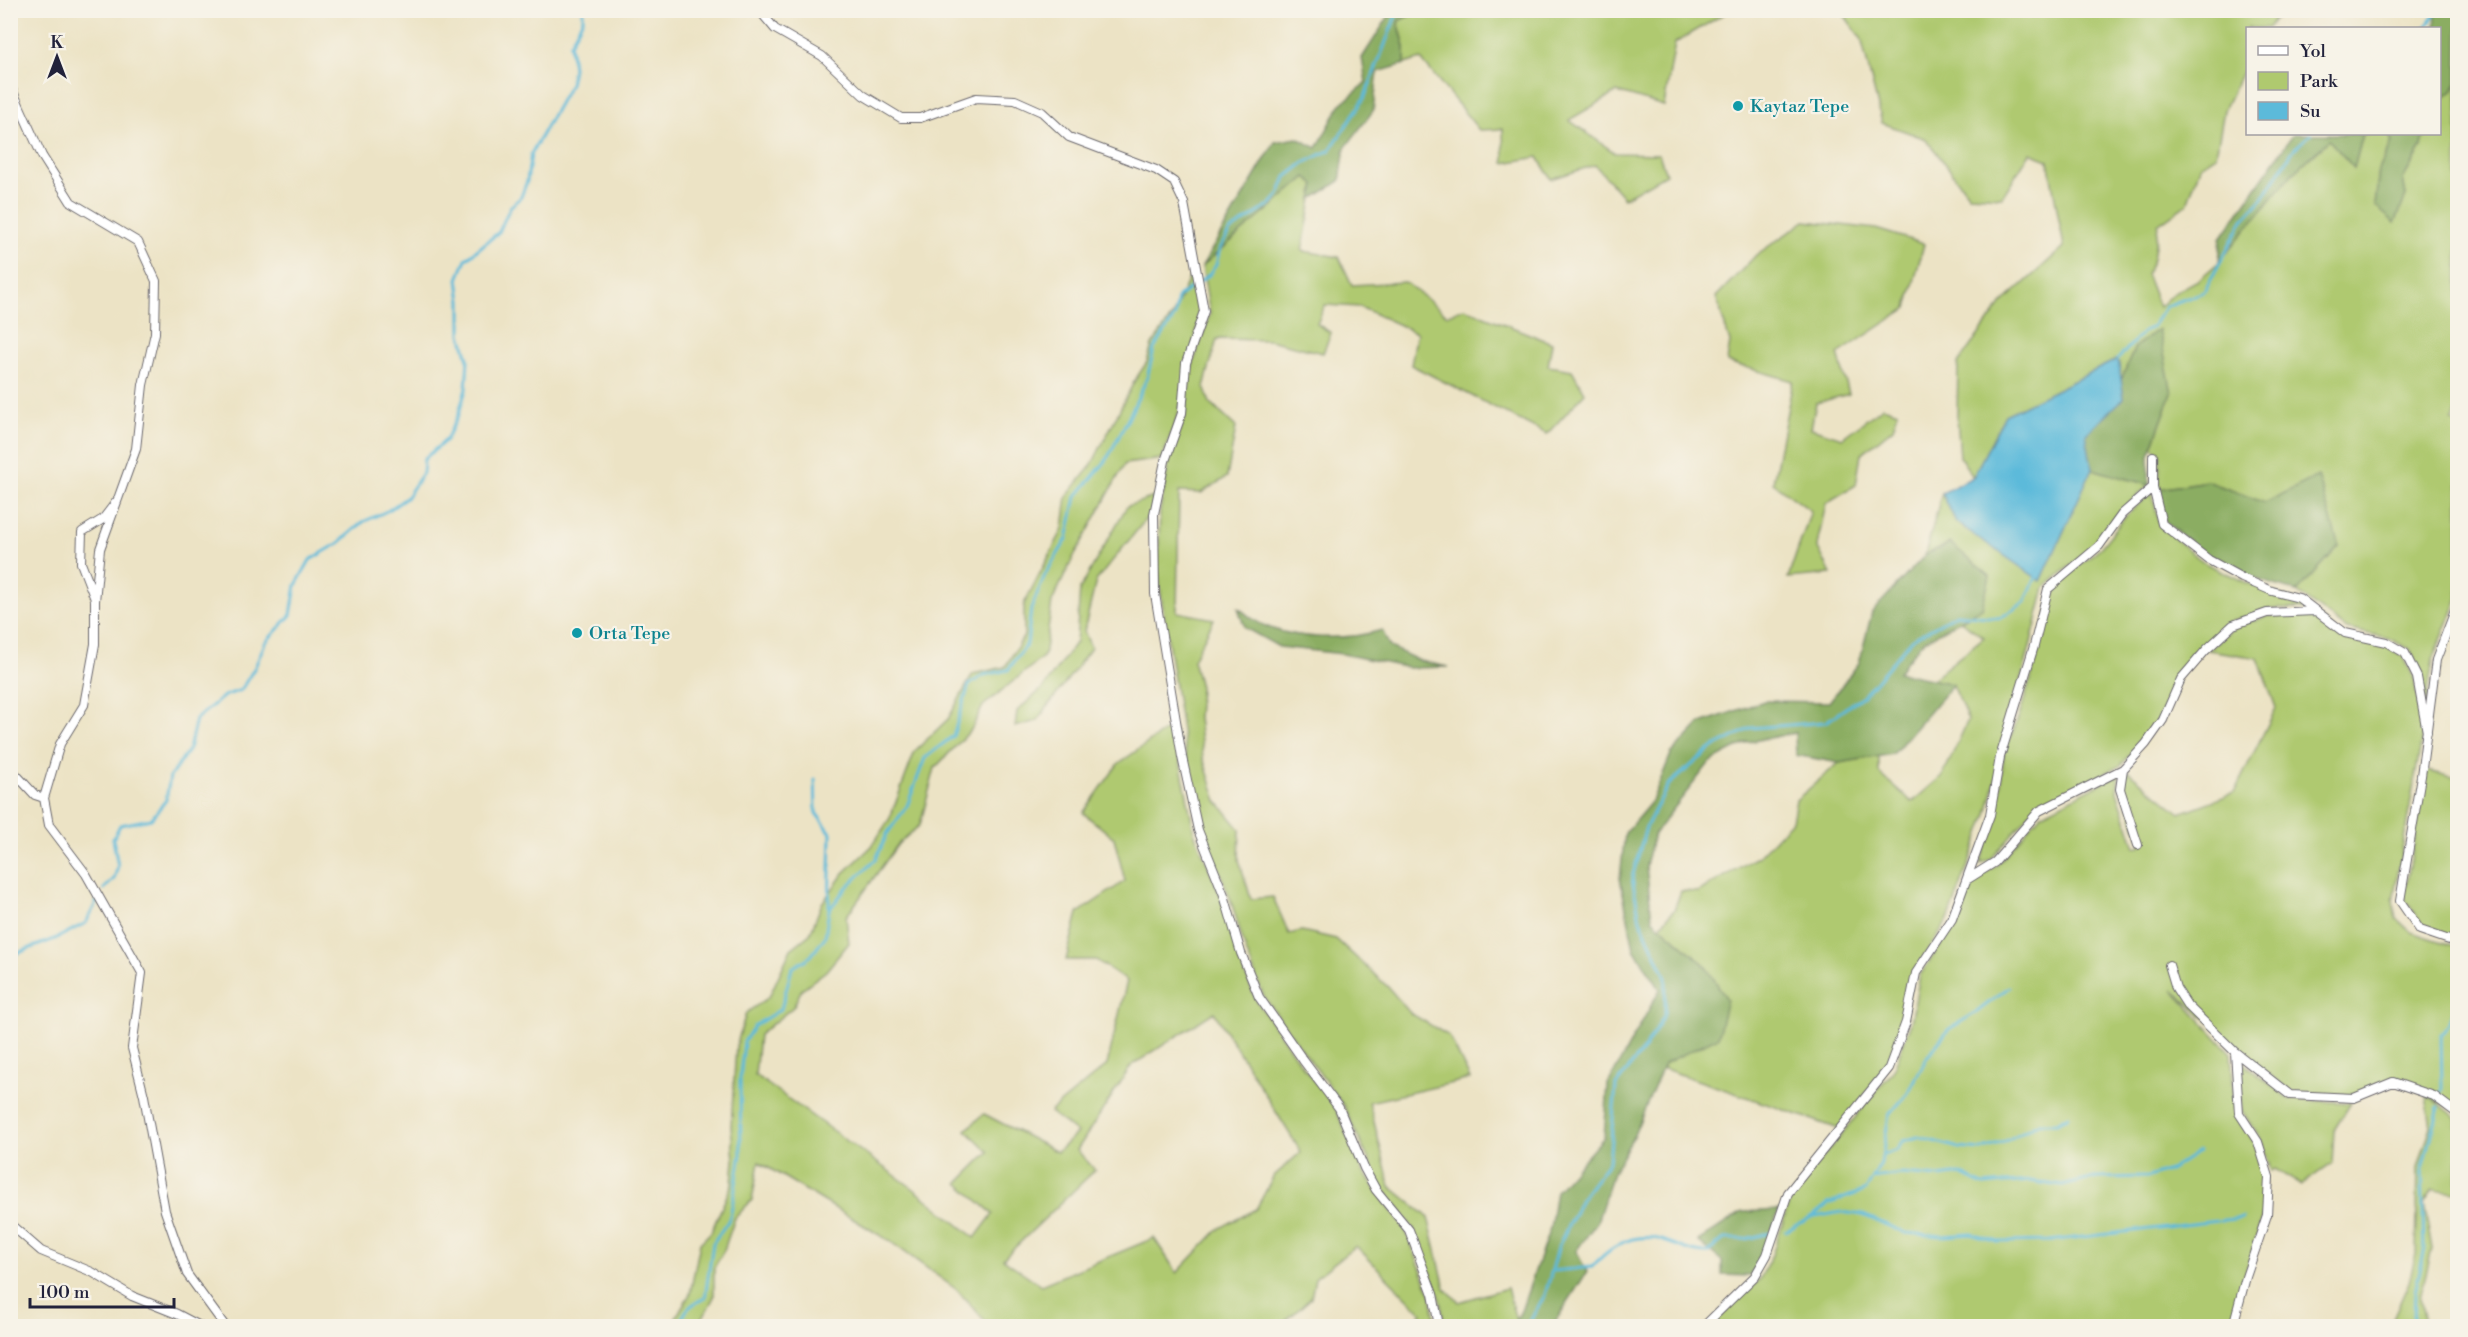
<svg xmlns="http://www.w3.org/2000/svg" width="2468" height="1337" font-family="'Libre Bodoni',serif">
	<rect width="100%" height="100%" fill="#f7f3e8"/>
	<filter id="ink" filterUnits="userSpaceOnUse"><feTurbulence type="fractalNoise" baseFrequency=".0167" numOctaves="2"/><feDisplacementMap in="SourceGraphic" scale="12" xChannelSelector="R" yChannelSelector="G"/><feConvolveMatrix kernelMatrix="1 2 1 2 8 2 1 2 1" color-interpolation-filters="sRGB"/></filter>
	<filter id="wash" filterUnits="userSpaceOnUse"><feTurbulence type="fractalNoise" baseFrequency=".008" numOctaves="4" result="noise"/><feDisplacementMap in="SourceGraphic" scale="24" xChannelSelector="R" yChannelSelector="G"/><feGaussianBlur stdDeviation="1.35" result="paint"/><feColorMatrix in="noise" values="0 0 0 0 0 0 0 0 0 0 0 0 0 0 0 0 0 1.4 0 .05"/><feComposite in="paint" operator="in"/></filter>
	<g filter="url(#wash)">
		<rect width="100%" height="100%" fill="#ece3c5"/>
		<path fill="#afc96f" stroke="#687655" stroke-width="1.5" fill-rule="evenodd" d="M1421 10 1729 11 1675 43 1664 106 1617 92 1569 120 1615 153 1659 154 1666 174 1624 198 1595 165 1551 179 1538 157 1504 163 1503 129 1479 130 1421 59 1405 64V47L1398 21Z
			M1841 11H2292L2274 19 2268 28H2248L2247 62 2224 110 2216 155 2201 165 2187 204 2158 225 2153 259 2146 274 2159 307 2172 294 2198 280 2219 262 2292 174 2329 140 2354 168 2363 134H2389L2392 142 2379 170 2375 206 2395 222 2406 196 2403 179 2422 147 2424 134H2440V101L2453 91 2457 83 2458 404 2452 421 2458 425V598L2433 660 2426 706 2420 670 2410 649 2388 638 2347 629 2297 592 2339 546 2265 503 2207 481 2159 489 2160 454 2152 447 2172 393 2135 347 2121 380 2118 359 2005 415 1973 477 1960 457 1957 417 1958 363 2002 303 2064 247 2048 160 2030 153 2002 197 1969 195 1926 139 1882 123 1861 38Z
			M1306 177 1315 184 1302 251 1339 257 1352 285 1405 282 1447 315 1464 308 1552 343 1548 366 1572 370 1585 393 1547 434 1411 365 1417 333 1360 307 1325 305 1317 324 1331 333 1323 353 1269 340 1217 339 1204 387 1210 403 1236 427 1227 477 1201 493 1179 492 1177 612 1214 619 1193 660 1200 687 1198 718 1203 758 1217 801 1240 829 1239 860 1251 899 1273 897 1289 934 1302 931 1336 939 1388 987 1410 1013 1449 1036 1470 1079 1369 1102 1390 1186 1428 1217 1445 1288 1459 1302 1507 1288 1516 1320 1512 1326H1445L1439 1294 1413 1228 1380 1184 1343 1105 1264 997 1246 951 1230 898 1203 829 1186 756 1162 602 1158 568 1160 511 1169 462 1185 416 1192 367 1210 314 1202 266Z
			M1805 221 1876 229 1924 244 1907 308 1838 354 1849 394 1816 403 1811 428 1842 438 1883 407 1898 412 1893 428 1861 454 1856 485 1826 503 1817 546 1831 574 1788 578 1811 511 1773 483 1793 381 1727 362 1730 342 1716 297 1756 255Z
			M1193 269 1201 311 1179 412 1162 459 1125 464 1073 558 1052 602 1044 656 983 706 971 730 935 768 920 825 898 844 846 917 849 943 826 971 802 989 793 1007 759 1035 755 1075 914 1189 975 1238 993 1214 958 1183 989 1152 966 1130 984 1114 1057 1152 1077 1133 1050 1112 1107 1065 1127 981 1096 960H1066L1078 913 1125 881 1114 838 1083 813 1118 764 1173 725 1194 832 1221 897 1238 957 1256 1000 1300 1063 1335 1108 1362 1170 1406 1231 1431 1295 1436 1326H1410L1422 1313 1356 1246 1315 1278 1311 1298 1280 1326H990L957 1290 891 1242 759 1162 752 1200 735 1218 724 1250 714 1268V1297L698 1326H673L676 1317 690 1294 700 1243 711 1232 732 1184 734 1160 731 1126 736 1047 746 1013 769 997 791 949 810 934 822 903 844 873 872 846 890 818 915 751 948 719 973 674 1005 667 1024 636V604L1063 529 1067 496 1091 466 1135 380 1147 362 1152 345 1173 315ZM1214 1012 1301 1152 1274 1176 1256 1209 1220 1228 1177 1273 1154 1238 1041 1285 1003 1259 1095 1170 1077 1150 1131 1066Z
			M2092 469 2149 485 2119 513 2096 543 2045 588 1987 814 1949 918 1913 973 1902 1023 1886 1067 1839 1129 1662 1068 1704 964 1660 926 1674 910 1681 891 1698 892 1759 856 1792 821 1796 800 1839 763 1879 756V773L1912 802 1943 775 1968 720 1953 685 1931 680 1984 637 1960 621 1981 608 1950 543 1925 555 1942 493 1956 522 2041 580Z
			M2152 492 2159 525 2189 551 2207 564 2245 582 2299 602 2310 609H2267L2230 622 2179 674 2158 720 2142 742 2120 766 2036 806 1992 858 1980 864 1998 808 2004 754 2020 713 2036 662 2053 588 2101 547 2126 516Z
			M1154 497 1151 513 1096 581 1084 631 1091 648 1037 721 1015 727 1017 711 1044 687 1076 642 1080 589 1127 506Z
			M2315 614 2343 636 2385 646 2403 656 2414 678 2423 732 2393 901 2396 918 2411 932 2457 947V1110L2393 1079 2354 1095 2292 1092 2237 1049 2221 1032 2173 990 2231 1053 2235 1115 2255 1143 2265 1178 2263 1214 2230 1326H1710L1760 1279 1772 1255 1792 1195 1893 1071 1911 1023 1920 975 1957 921 1969 885 1997 865 2041 814 2119 774 2117 791 2135 847 2142 845 2123 789 2126 770 2180 813 2234 793 2276 708 2258 658 2208 650 2234 627 2267 616Z
			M2427 771 2457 778V938L2424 927 2404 898Z
			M2238 1059 2289 1099 2351 1103 2334 1130 2332 1163 2301 1185 2275 1169 2271 1170 2261 1140 2242 1111Z
			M2426 1097 2433 1099 2457 1118V1192L2433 1189 2424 1203 2432 1249 2420 1298 2426 1326H2400L2393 1318 2409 1282 2416 1254 2418 1167 2431 1126Z"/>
		<path fill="#8bad62" stroke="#56684e" stroke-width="1.5" d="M1392 11H1421L1398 21 1405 47V64L1378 72 1373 111 1345 148 1340 181 1312 199 1315 184 1306 177 1202 266 1275 142 1297 138 1317 148 1340 105 1366 83 1362 58Z
			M2436 11H2458L2457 83 2453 91 2440 101V28H2435Z
			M2293 134H2363L2354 168 2329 140 2292 174 2219 262 2221 238Z
			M2389 134H2424L2422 147 2403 179 2406 196 2395 223 2375 206 2379 170 2392 142Z
			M2159 329 2172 393 2149 455V485L2092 469 2085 434 2124 398 2121 380 2135 347Z
			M2318 476 2339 546 2297 592 2259 580 2212 559 2165 522 2159 489 2207 481 2265 503Z
			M1950 543 1990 576 1982 608 1922 642 1898 672 1953 684 1893 754 1839 763 1796 755 1795 733 1748 742 1710 762 1654 834 1646 865 1652 919 1704 964 1727 999 1718 1037 1664 1064 1634 1135 1613 1173 1597 1222 1576 1251 1587 1272 1555 1322 1550 1326H1512L1521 1311 1550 1228 1556 1191 1604 1137 1608 1084 1660 989 1634 949 1620 878 1625 833 1652 801 1671 754 1701 723 1764 701 1829 702 1859 663 1872 612 1925 555Z
			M1238 608C1246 613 1253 620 1261 624 1294 640 1347 641 1382 630L1390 647 1420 661 1448 667 1409 668 1343 654 1279 647 1245 628Z
			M1779 1210 1764 1252 1750 1276 1722 1275V1261L1698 1241 1742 1212Z"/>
		<path fill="#5cbada" stroke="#3f6e8a" stroke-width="1.5" d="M2118 359 2124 398 2086 434 2092 469 2041 581 1956 522 1942 493 1973 477 2005 415Z"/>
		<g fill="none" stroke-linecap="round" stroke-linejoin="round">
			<path stroke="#5cbada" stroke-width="3" d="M2425 28 2436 13 2443 10
				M2118 359 2142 333 2152 327 2166 306 2204 292 2243 220 2263 198 2294 149 2311 134
				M815 779 816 813 831 833 829 908
				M104 889 114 879 118 866 113 839 120 825 151 819 166 800 170 777 189 749 196 719 224 696 241 690 255 667 265 643 291 615 296 585 310 560 339 543 363 522 389 510 406 498 423 473 424 459 446 440 458 416 466 389 468 359 461 334V301L458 279 466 259 499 232 510 207 521 197 527 181 531 154 570 84 573 68 570 44 583 19V10
				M10 956 57 938 86 923 97 901
				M2440 1093 2442 1088 2441 1034C2454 1021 2455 1006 2458 989
				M1883 1155 1897 1150 1903 1141 1918 1137 1959 1148 1981 1150 2002 1143 2039 1123H2057L2068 1116
				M1872 1178 1901 1174 1939 1177 1961 1174 1983 1185 2030 1181 2062 1186 2095 1178 2148 1177 2170 1170 2199 1151
				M1812 1217 1828 1204 1866 1190 1881 1163 1889 1115 1908 1093 1927 1057 1949 1029 1977 1012 2009 987
				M1786 1231 1810 1218 1841 1212 1863 1215 1906 1233 1942 1236 1971 1234 1998 1242 2049 1241 2242 1218
				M1553 1271 1592 1267C1612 1244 1637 1230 1667 1242 1682 1247 1692 1253 1707 1253L1724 1239H1745L1771 1233
				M681 1326C682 1311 691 1304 705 1298L713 1243 730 1218 741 1154 740 1079 744 1042 754 1026 781 1009 792 968 811 956 825 937 829 910 847 887 876 859 887 834 907 806 925 758 953 736 969 685 984 675 1008 670 1027 644 1031 609 1045 575 1067 539 1076 497 1106 461 1128 419 1147 378 1154 349 1175 316 1178 297 1209 275 1216 265 1220 248 1230 231 1270 205 1279 195 1286 177 1304 163 1330 150 1364 99 1397 13 1401 10
				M1527 1326 1545 1295 1559 1245 1581 1199 1609 1162 1616 1085 1644 1049 1665 1014 1666 977 1640 920 1632 878 1646 827 1668 785 1712 748 1751 728 1826 722 1864 695 1912 639 1956 614 2000 618 2025 602 2036 577
				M2416 1326 2414 1320 2415 1292 2424 1253 2422 1172 2439 1107"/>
		</g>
	</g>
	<g filter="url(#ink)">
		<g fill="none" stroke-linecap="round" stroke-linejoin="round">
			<defs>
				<path id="street" d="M759 10 775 29 822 56 863 95 901 118H920L976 98 1015 100 1042 112 1069 137 1156 170 1174 182 1184 203 1204 311 1186 363 1182 413 1165 461 1154 514 1155 594 1182 757 1198 830 1224 895 1241 953 1259 997 1303 1060 1339 1108 1364 1168 1376 1190 1409 1230 1433 1294 1439 1326
					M10 85 42 156 71 202 138 242 156 281 155 333 143 385 136 449 100 549 95 601V644L84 705 60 744 44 798 49 825 86 874 142 973 132 1048 144 1096 165 1211 187 1274 225 1326
					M2153 456V487L2162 524 2209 560 2242 578 2272 591 2299 598 2345 633 2386 642 2405 653 2417 677 2427 732
					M95 599 81 563 82 532 103 519 116 502
					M2458 603 2436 660 2421 776 2400 901 2420 930 2458 943
					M10 768 35 795 44 798
					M2138 845 2120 789 2123 769 2146 744 2163 720 2181 679 2206 650 2233 625 2267 613 2315 611
					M1968 879 1995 862 2039 811 2123 769
					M2169 965 2176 988 2187 1005 2235 1052 2290 1095 2354 1098 2393 1082 2434 1096 2458 1114
					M10 1224 41 1251 92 1272 132 1296 177 1314 200 1326
					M1704 1326 1755 1276 1767 1255 1788 1193 1889 1068 1906 1022 1916 973 1952 919 1990 815 2000 757 2034 646 2048 589 2099 546 2122 514 2153 487
					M2233 1326 2246 1277 2267 1215 2269 1177 2258 1142 2239 1113 2235 1052"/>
			</defs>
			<use href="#street" stroke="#69666b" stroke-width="10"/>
			<use href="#street" stroke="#fff" stroke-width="8"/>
		</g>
	</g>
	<g fill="#0f9aa8" stroke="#f7f3e8" stroke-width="2">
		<circle cx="1738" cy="106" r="6"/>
		<circle cx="577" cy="633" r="6"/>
	</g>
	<g text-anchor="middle" stroke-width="4.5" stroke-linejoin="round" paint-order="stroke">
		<g font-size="18" fill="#0d838f" stroke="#f7f3e8" text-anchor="start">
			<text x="1750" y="112">Kaytaz Tepe</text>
			<text x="589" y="639">Orta Tepe</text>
		</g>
	</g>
	<rect width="2468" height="1337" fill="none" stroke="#f7f3e8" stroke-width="36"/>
	<rect x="2246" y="27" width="195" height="108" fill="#f7f3e8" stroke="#a29fa3" stroke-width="1.5"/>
	<rect x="2258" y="46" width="30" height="9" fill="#ffffff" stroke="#a29fa3" stroke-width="1.5"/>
	<text x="2300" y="57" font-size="18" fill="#22223b">Yol</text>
	<rect x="2258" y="72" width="30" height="18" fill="#afc96f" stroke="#a29fa3" stroke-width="1.5"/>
	<text x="2300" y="87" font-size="18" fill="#22223b">Park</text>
	<rect x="2258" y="102" width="30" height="18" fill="#5cbada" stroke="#a29fa3" stroke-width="1.5"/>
	<text x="2300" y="117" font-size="18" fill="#22223b">Su</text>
	<g transform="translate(57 57)" stroke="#f7f3e8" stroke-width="4.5" paint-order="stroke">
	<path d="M0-4.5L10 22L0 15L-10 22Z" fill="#22223b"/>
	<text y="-9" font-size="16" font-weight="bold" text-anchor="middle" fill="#22223b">K</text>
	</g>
	<path d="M30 1298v9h144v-9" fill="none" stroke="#22223b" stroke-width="3"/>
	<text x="39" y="1298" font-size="18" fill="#22223b" stroke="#f7f3e8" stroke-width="4.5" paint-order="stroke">100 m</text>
</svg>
